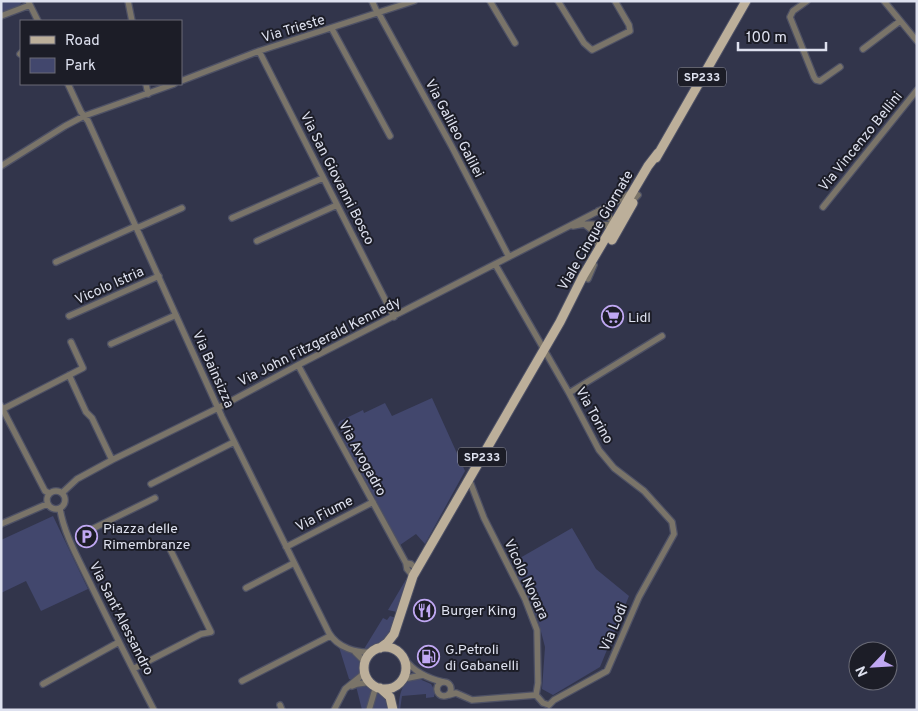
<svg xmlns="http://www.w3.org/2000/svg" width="918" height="711" font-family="Overpass,sans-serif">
	<rect width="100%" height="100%" fill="#32354b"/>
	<path fill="#42476d" d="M1 1H22L19 6 1 13Z
		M432 398 465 471 425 544 416 534 400 545 343 439 345 438 338 425 340 421 363 410 364 413 385 403 392 416Z
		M53 516 88 589 41 611 26 581 1 593V540Z
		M572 528 596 569 629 596 600 667 553 695 542 689 545 647 538 620 515 574 519 569 513 562Z
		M408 576 397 612 388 610Z
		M390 616 396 618C389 634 384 648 364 649L383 618 387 620Z
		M339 647C351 653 365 656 361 672L352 680 349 679Z
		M417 678 431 684 435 691 434 697 426 698V694L402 696 400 710H398C400 695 400 681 417 678Z
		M360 685 369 686 371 690 366 710H362L356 686Z
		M379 691 387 697 389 710H371L376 693Z"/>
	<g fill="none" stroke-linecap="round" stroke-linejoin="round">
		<defs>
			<path id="minor" d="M28 1 38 21
				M128 1 132 21
				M372 1 377 12
				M490 1 515 43
				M558 1 584 43 592 50 630 31 629 25 615 1
				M807 1 793 11 790 17 814 77 816 80 820 81 840 67
				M884 1 917 41
				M378 12 452 147 509 257
				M1 16 30 5
				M332 29 390 136
				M863 49 900 21
				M259 51 394 317
				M20 54 21 53
				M181 81 259 51 414 1
				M68 84 81 112 88 121 222 417 329 633C338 648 356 653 372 652
				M146 84 148 94
				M1 166 65 126 84 116 174 84
				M629 205 638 195
				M823 207 917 90
				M598 211 609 216 614 226
				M232 218 323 178
				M584 224C594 231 599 236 598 249
				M573 226 584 224 613 225
				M137 228 182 208
				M257 241 337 205
				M56 262 136 226
				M495 264 569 393 599 450 614 468 644 491 672 522 674 534 639 597 607 671 554 700 549 705
				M588 279 594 265
				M69 316 159 276
				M111 344 176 315
				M298 365 406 563
				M69 375 86 412 92 418 112 460
				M569 393 662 336
				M1 406 45 491 49 493
				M3 409 83 368 71 342
				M469 479 484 518 525 599 537 630 538 683 536 695
				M151 484 234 442
				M47 500a9 9 0 1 1 18 0a9 9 0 1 1-18 0Z
				M62 493 77 479 112 460 218 408 298 365 618 201 630 193
				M60 509C64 534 79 560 90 583 111 626 132 668 154 710
				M1 524 47 504
				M88 531 155 498
				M286 547 373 502
				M413 576 407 569 406 563 411 564 417 569
				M246 588 294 563
				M355 652 365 662
				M404 658C414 672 427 678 443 682
				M133 669 201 634 211 632 170 549
				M403 679 423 675
				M242 681 330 636
				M437 689a7 7 0 1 1 14 0a7 7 0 1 1-14 0Z
				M43 684 119 642
				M352 686 357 684 371 682
				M449 695 456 693 472 700 536 695 543 703 549 705
				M280 705 282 710
				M334 710 345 689 361 676 365 669
				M369 710 376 686"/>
			<path id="primary" d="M656 158 746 1
				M612 240 633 203
				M364 668a21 21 0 1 1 42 0a21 21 0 1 1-42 0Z
				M380 648 387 643 394 634 413 576 560 322 583 276 648 166 658 153
				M380 688 390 697 393 710"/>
		</defs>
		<use href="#minor" stroke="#4e5165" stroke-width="8"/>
		<use href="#primary" stroke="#4e5165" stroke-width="11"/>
		<use href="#minor" stroke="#7a7469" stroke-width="5.5"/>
		<use href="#primary" stroke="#bcaf9a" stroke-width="9"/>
	</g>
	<defs>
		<symbol id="supermarket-ring" viewBox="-11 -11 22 22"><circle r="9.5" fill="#1c1d27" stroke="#c0a8f3" stroke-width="1.5"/><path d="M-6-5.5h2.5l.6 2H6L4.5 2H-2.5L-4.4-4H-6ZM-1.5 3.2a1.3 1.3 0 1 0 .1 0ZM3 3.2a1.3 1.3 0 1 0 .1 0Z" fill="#c0a8f3"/></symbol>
		<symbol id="parking-ring" viewBox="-11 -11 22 22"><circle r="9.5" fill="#1c1d27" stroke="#c0a8f3" stroke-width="1.5"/><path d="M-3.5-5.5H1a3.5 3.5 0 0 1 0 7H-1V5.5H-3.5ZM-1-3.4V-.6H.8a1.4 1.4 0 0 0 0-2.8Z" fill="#c0a8f3"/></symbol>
		<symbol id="restaurant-ring" viewBox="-11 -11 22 22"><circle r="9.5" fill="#1c1d27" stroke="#c0a8f3" stroke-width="1.5"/><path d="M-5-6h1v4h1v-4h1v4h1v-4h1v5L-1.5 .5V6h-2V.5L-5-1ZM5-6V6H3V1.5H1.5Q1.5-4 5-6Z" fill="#c0a8f3"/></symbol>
		<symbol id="fuel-ring" viewBox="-11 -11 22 22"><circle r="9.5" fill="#1c1d27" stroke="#c0a8f3" stroke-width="1.5"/><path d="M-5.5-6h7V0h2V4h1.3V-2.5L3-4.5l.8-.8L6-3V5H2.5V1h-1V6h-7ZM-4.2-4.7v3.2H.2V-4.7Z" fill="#c0a8f3"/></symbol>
	</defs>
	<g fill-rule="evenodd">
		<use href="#supermarket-ring" x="600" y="304" width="25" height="25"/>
		<use href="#parking-ring" x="74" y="524" width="25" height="25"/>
		<use href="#restaurant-ring" x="412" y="598" width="25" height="25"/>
		<use href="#fuel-ring" x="416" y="644" width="25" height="25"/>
	</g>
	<g text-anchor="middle" stroke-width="4" stroke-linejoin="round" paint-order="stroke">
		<g fill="#1c1d27" stroke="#a4a6b3" stroke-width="1">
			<rect x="678" y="67.5" width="48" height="19" rx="4"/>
			<rect x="458" y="447.5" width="48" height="19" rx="4"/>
		</g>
		<g font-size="12" font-weight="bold" fill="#dee1ef">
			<text x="702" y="81">SP233</text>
			<text x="482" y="461">SP233</text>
		</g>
		<g font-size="14" fill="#dee1ef" stroke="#1c1d27">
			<text transform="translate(293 28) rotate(-17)" y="5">Via Trieste</text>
			<text transform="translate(455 128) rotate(62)" y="5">Via Galileo Galilei</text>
			<text transform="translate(860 141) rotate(-51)" y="5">Via Vincenzo Bellini</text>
			<text transform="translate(338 178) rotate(63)" y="5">Via San Giovanni Bosco</text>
			<text transform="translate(595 230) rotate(-60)" y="5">Viale Cinque Giornate</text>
			<text transform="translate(109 285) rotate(-24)" y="5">Vicolo Istria</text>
			<text transform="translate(319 341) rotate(-27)" y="5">Via John Fitzgerald Kennedy</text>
			<text transform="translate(214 369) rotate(66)" y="5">Via Bainsizza</text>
			<text transform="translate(595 415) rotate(61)" y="5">Via Torino</text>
			<text transform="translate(363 458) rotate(61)" y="5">Via Avogadro</text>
			<text transform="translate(324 513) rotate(-27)" y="5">Via Fiume</text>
			<text transform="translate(527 579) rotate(65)" y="5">Vicolo Novara</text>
			<text transform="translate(122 618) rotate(63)" y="5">Via Sant'Alessandro</text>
			<text transform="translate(613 627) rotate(-67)" y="5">Via Lodi</text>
		</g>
		<g font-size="14" fill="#dee1ef" stroke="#1c1d27" text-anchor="start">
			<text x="628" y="322">Lidl</text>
			<text x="103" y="533">Piazza delle<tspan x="103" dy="16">Rimembranze</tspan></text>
			<text x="441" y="615">Burger King</text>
			<text x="445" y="654">G.Petroli<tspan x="445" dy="16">di Gabanelli</tspan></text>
		</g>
	</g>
	<rect width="918" height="711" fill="none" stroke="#dee1ef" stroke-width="5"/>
	<rect x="20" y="20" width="162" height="65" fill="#1c1d27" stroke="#6a6b77"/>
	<rect x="30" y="36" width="25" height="8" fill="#bcaf9a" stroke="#6a6b77"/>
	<text x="65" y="45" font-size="15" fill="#dee1ef">Road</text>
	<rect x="30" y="58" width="25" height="15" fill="#42476d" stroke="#6a6b77"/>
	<text x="65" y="70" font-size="15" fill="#dee1ef">Park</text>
	<g transform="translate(873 666) rotate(245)"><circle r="24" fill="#1c1d27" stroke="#6a6b77"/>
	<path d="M0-4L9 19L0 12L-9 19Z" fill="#c0a8f3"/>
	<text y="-8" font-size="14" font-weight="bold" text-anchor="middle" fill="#dee1ef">N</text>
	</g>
	<path d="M738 42v8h88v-8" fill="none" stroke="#dee1ef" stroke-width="2.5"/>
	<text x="746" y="42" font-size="15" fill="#dee1ef" stroke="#1c1d27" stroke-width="4" paint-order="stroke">100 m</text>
</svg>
